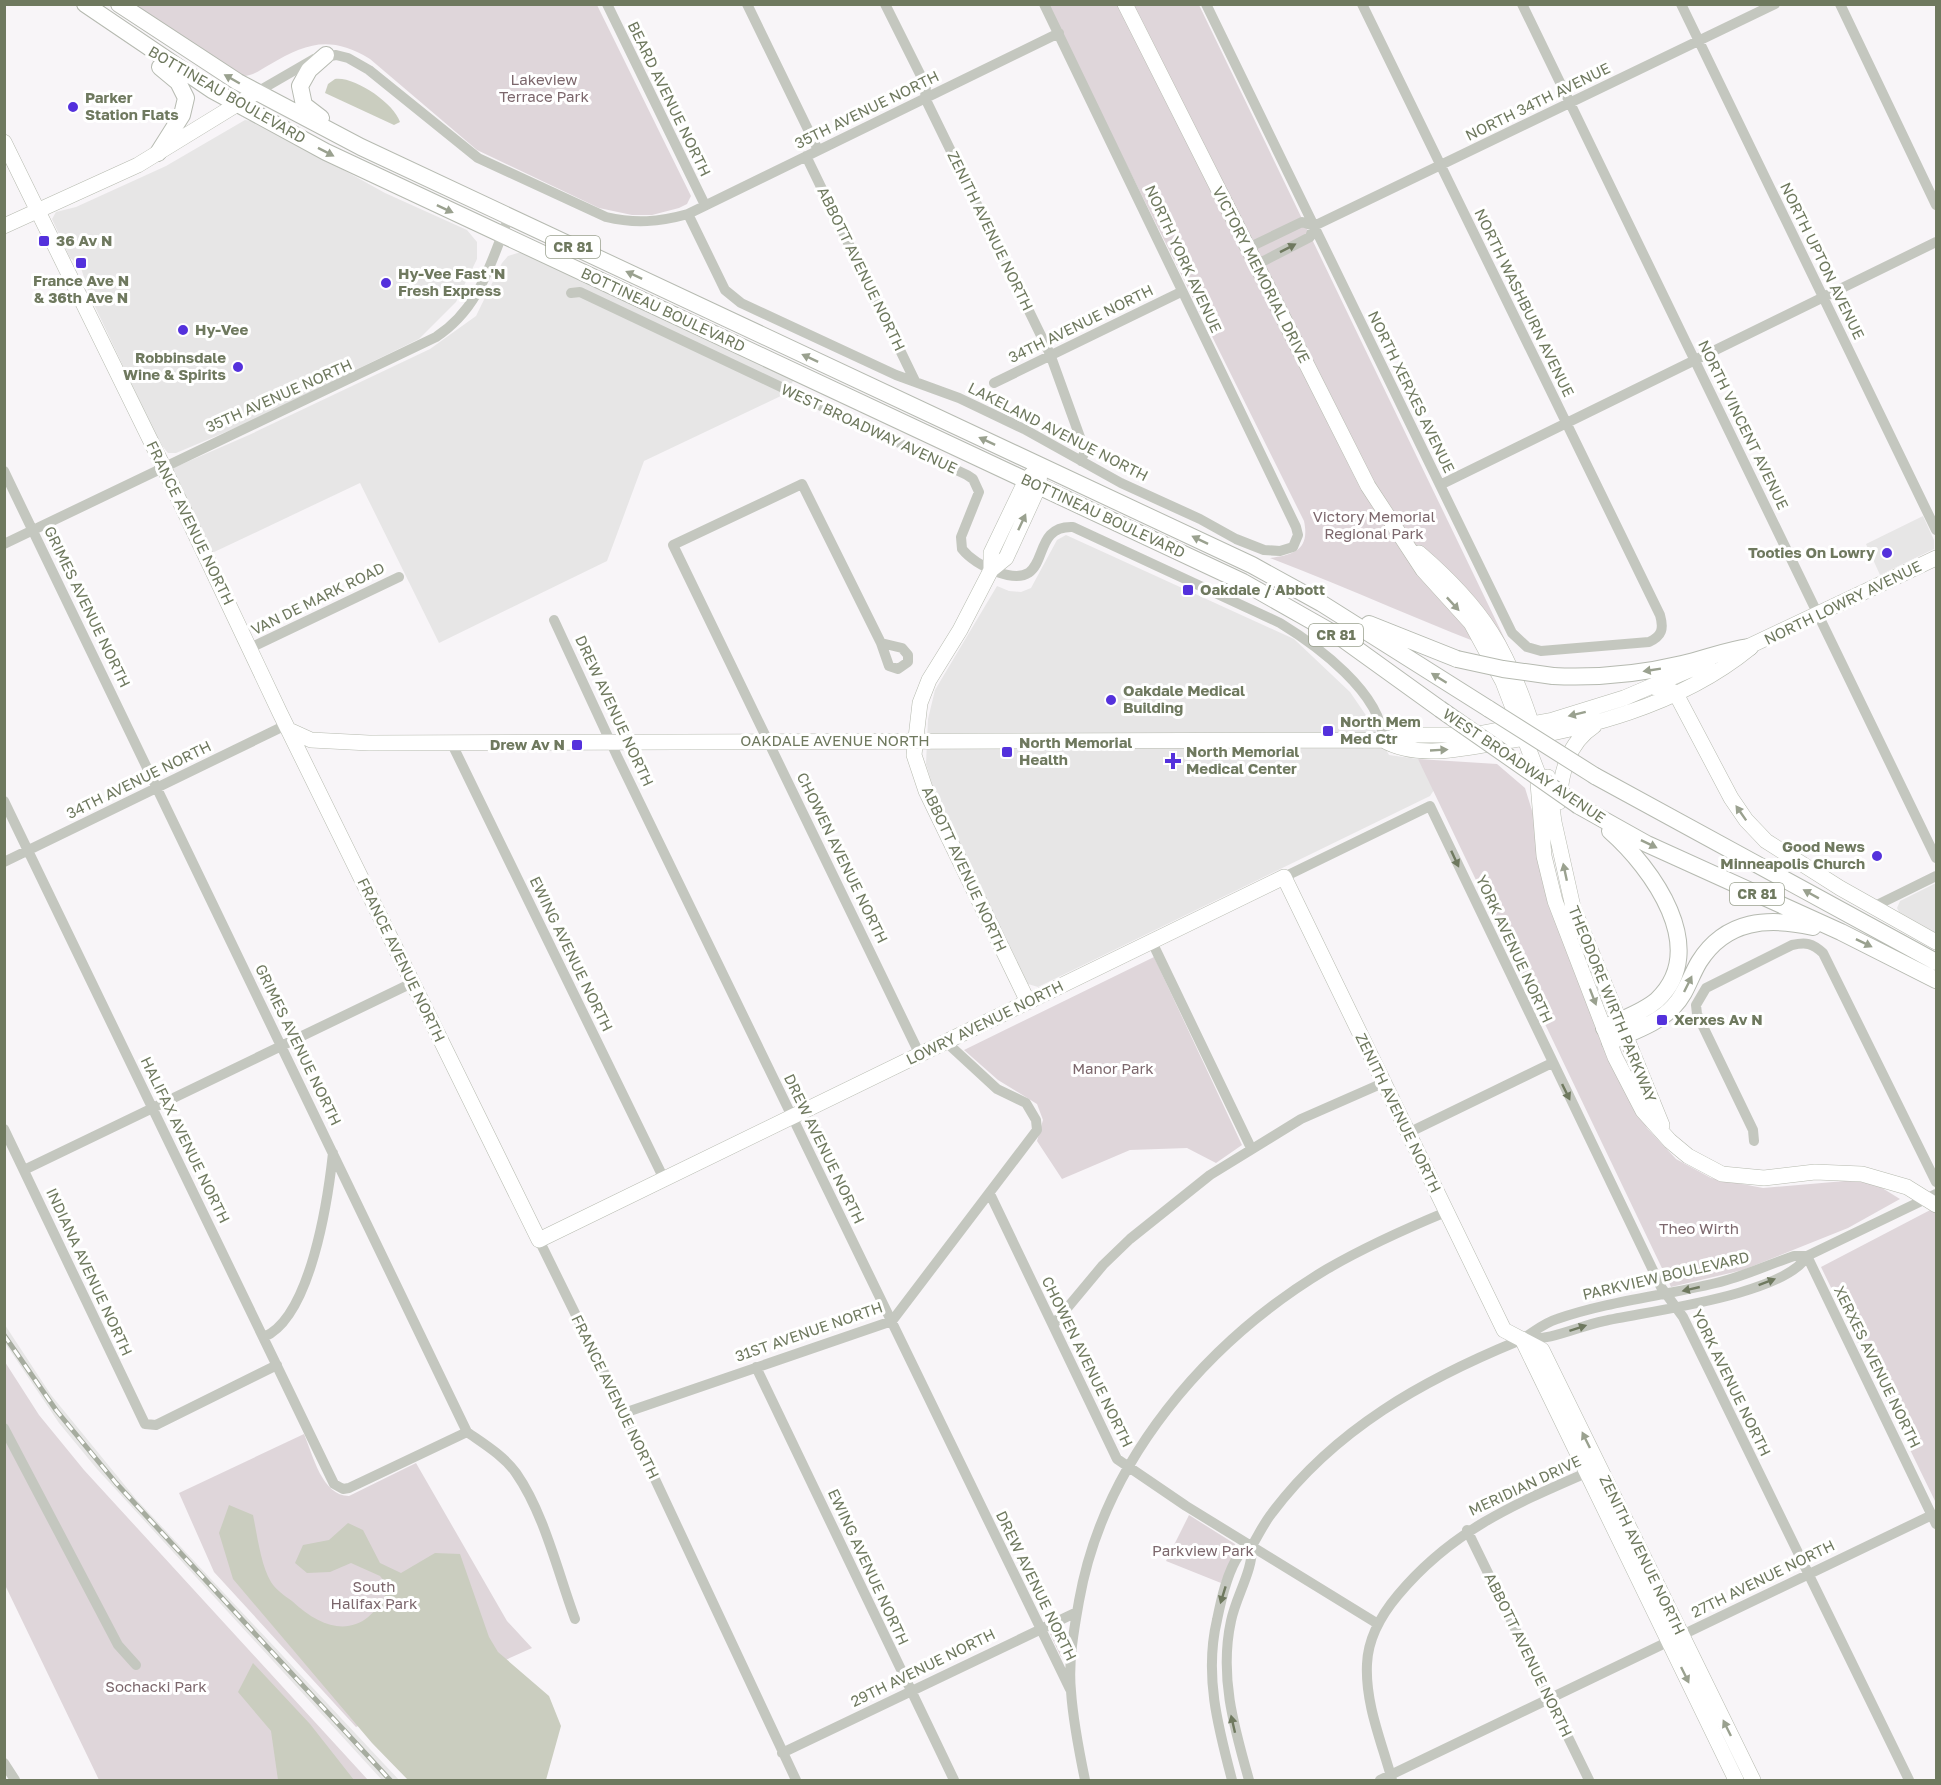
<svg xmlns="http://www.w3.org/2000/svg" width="1941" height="1785" font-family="'Golos Text',sans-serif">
	<rect width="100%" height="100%" fill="#f8f5f8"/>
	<path fill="#e7e6e6" d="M245 120 257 122 385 193 467 230 477 242V259L456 302 419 339 245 424 176 453H168L159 442 90 296 80 265 70 258 52 219 56 212 76 207 166 166Z
		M521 252 795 378 785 394 644 461 607 561 439 643 360 483 212 553 173 468 249 435 430 349 476 316 502 263 508 256Z
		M1923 516 1934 540V549L1880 575 1866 544Z
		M1066 535 1294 639 1350 692 1372 724 1389 755 1418 759 1430 773 1434 790 1430 796 1038 987 1028 984 933 787 926 764 928 719 935 690 997 586 1009 591 1021 592 1031 588 1057 540Z
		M1936 883V933L1899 912 1897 908 1900 901Z
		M5 1325 51 1395 136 1499 399 1780H382L97 1469 59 1423 5 1343Z"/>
	<path fill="#dfd6da" d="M131 5H597L691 196 687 204 679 208 652 215H632L599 208 477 150 370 59C330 35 307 43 269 65 260 70 253 76 243 76Z
		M1047 5H1199L1513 656C1431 626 1352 589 1270 558 1295 555 1310 549 1304 521Z
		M1418 759 1497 764 1525 788 1607 1052 1629 1087 1647 1128 1676 1159 1711 1178 1763 1188 1845 1181 1874 1183 1900 1199 1848 1228 1743 1270 1671 1287Z
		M1154 957 1242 1145 1216 1163 1187 1148 1130 1150 1062 1179 1037 1141 1043 1120 1037 1104 998 1080 964 1050Z
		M1936 1207V1503L1821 1267Z
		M5 1362 39 1415 84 1470 368 1780H99L5 1585Z
		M304 1434C313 1455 322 1496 349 1496L416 1463 507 1621 532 1648 356 1727 214 1572 179 1493Z
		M1189 1515 1235 1544 1236 1548 1221 1583 1166 1561Z
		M1058 1628 1066 1633 1064 1655 1061 1657 1050 1634Z"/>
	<path fill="#cacdbf" d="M335 79C354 76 394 103 400 122L394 125 325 93 328 84Z
		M229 1505 253 1515C257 1534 261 1566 271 1582 275 1589 285 1596 292 1601 329 1636 367 1638 389 1587L380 1576 351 1563 330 1572 307 1573 295 1563 303 1545 329 1540 348 1523 363 1530 380 1563 401 1573 435 1553 460 1554 489 1637 498 1652 549 1696 561 1726 546 1780H408L372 1743 233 1579 219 1533Z
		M253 1663 310 1724 354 1780H278L271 1731 238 1692Z"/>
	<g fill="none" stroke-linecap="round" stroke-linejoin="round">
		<defs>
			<path id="secondary" d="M1125 4 1368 486 1423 570 1471 623 1503 682 1537 771 1544 856 1555 901 1615 1057 1643 1111 1670 1141 1688 1156 1722 1174 1764 1178 1815 1172 1862 1174 1907 1187 1936 1205
				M4 142 163 466 280 713 539 1240 1284 877 1504 1330 1542 1350 1753 1780
				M4 226 138 165 257 92
				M1419 553C1484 609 1508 649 1534 731
				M991 570V553L1026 480 1033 473
				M1739 651 1936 558
				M1652 687 1675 692 1731 798 1746 820 1766 841 1840 888 1936 942
				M289 730 311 740 369 743 1383 740 1401 735H1472L1553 720 1624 698 1708 662
				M1383 740C1416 759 1459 749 1495 743 1583 730 1679 706 1750 648
				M1548 777 1554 822 1573 907 1662 1125
				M1559 802C1561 772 1568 743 1594 726
				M1028 1002 926 791 914 755 920 703 929 680 960 630 991 570 1006 558 1039 486 1040 466
				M1522 1339 1736 1780"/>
			<path id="primary" d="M85 4 212 90 326 152 1243 582 1340 637 1440 709
				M119 4 238 82 361 147 1252 565 1321 603 1489 709
				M321 118 304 105 300 86 309 70 326 55
				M158 153 182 115 186 98 178 82 160 67
				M1369 624 1457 659
				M1553 676C1595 678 1640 674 1682 664 1705 659 1726 650 1750 647
				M1595 776 1936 962
				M1579 806 1647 844 1841 932 1936 980
				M1604 1028C1621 1019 1642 1013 1657 1000 1711 949 1652 868 1610 831
				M1610 1042C1631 1032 1658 1024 1674 1006 1686 994 1690 977 1699 962 1726 919 1769 917 1813 927"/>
		</defs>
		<use href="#secondary" stroke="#b6baaf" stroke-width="16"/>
		<use href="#primary" stroke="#b6bab1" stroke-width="18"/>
		<path stroke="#c4c7bf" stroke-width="10" d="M607 4 705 205
			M747 4 818 150
			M885 4 926 86 925 98 1050 354 1085 451 1081 461
			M1206 4 1512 633 1527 647 1541 651 1649 642C1662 636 1664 629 1660 615L1362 4
			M1522 4 1936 858
			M1681 4 1936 530
			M1840 4 1936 205
			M257 92 314 59 336 55 348 58 369 70 478 158 606 217C635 224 659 222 688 214L1059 33
			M806 156 915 381
			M688 214 725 290 741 303 896 375 959 398 1024 429 1121 483 1200 519 1236 539 1264 550 1280 551 1293 547 1298 535 1296 527 1044 4
			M1248 248 1302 222 1314 226 1775 4
			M1256 265 1310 237 1314 226
			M571 293 580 292 967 475 973 479 979 492 961 537 962 549C970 559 984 567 997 572 1057 593 1025 525 1073 527L1280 623C1316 645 1382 693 1383 740
			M994 383 1181 292
			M4 471 467 1432C484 1444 504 1456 516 1473 544 1513 558 1573 575 1619
			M1440 485 1936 242
			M4 544 436 337C480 308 490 264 509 217
			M554 620 617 756 1070 1689
			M881 643 902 648 908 655V662L898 669 889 666 881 643 802 484 673 545 920 1055
			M250 648 399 577
			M451 742 664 1179
			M4 801 334 1484 343 1489 349 1488 467 1432
			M4 862 286 725
			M1284 877 1430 806 1661 1287 1683 1317 1909 1780
			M1873 907 1936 876
			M1152 942 1251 1148
			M4 1129 145 1424 156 1425 277 1365
			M1408 1133 1552 1063
			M1754 1141 1753 1130 1697 1014 1696 1005 1706 988 1792 945C1806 942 1812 943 1823 953L1936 1182
			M24 1170 412 983
			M990 1194 1117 1459 1186 1506 1378 1624
			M539 1240 624 1413 796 1780
			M1807 1256 1936 1524
			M1053 1325 1103 1265 1130 1239 1210 1175 1301 1119 1383 1083
			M264 1337C311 1317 328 1199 333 1153
			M1524 1339C1553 1340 1576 1327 1604 1321 1648 1311 1785 1295 1807 1256
			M756 1367 954 1780
			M624 1413 892 1321 1037 1130 1036 1120 1026 1103 997 1089 946 1042
			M4 1428 118 1645 136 1665
			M1467 1530 1589 1780
			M782 1753 1077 1612
			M4 1763 15 1780
			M1085 1780C1079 1751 1073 1721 1071 1691 1068 1662 1074 1629 1079 1601 1104 1460 1207 1341 1327 1269 1365 1247 1405 1229 1446 1212
			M1232 1780C1218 1727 1204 1675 1217 1620 1221 1600 1227 1572 1239 1555 1242 1551 1249 1549 1253 1544 1259 1534 1264 1523 1272 1513 1335 1429 1423 1380 1518 1341 1531 1335 1541 1324 1557 1319 1609 1301 1663 1296 1716 1283 1743 1277 1767 1265 1794 1256H1807L1936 1194
			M1249 1780C1234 1727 1219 1676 1231 1621 1236 1596 1253 1571 1252 1546
			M1380 1780 1932 1515
			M1392 1780C1382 1743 1365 1704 1367 1664 1368 1639 1382 1614 1398 1595 1453 1529 1517 1503 1593 1470"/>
		<use href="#secondary" stroke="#fff" stroke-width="15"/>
		<use href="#primary" stroke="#fff" stroke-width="16"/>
		<defs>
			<path id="rail" d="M4 1335 56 1410 116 1483 390 1780"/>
		</defs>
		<use href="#rail" stroke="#a6ac9f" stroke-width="5"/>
		<use href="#rail" stroke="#fff" stroke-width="3" stroke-dasharray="9" stroke-linecap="butt"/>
		<defs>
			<path id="primary-bridge" d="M1457 659 1503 669 1553 676
				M1440 709 1579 806
				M1489 709 1595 776"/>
		</defs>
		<use href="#primary-bridge" stroke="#b6bab1" stroke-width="18" stroke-linecap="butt"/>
		<use href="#primary-bridge" stroke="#fff" stroke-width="16"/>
	</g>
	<defs><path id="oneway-solid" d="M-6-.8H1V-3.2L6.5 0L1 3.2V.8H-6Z" transform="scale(1.5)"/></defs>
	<g fill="#9aa18f">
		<use href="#oneway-solid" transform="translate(232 79) rotate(-150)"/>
		<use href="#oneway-solid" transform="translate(326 152) rotate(27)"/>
		<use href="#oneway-solid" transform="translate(445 209) rotate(25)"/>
		<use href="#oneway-solid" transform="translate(634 275) rotate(-155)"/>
		<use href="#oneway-solid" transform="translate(810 358) rotate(-155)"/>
		<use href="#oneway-solid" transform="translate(987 441) rotate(-155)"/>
		<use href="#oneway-solid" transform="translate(1022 522) rotate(-65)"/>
		<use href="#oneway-solid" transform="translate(1200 540) rotate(-154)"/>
		<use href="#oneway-solid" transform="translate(1453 604) rotate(47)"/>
		<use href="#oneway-solid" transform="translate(1652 670) rotate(171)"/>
		<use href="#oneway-solid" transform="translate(1439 678) rotate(-148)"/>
		<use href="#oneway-solid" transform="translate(1577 714) rotate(166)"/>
		<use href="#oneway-solid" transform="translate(1439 750) rotate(-3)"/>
		<use href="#oneway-solid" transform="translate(1741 813) rotate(-125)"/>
		<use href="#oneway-solid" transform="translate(1649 844) rotate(26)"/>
		<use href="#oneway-solid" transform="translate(1565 872) rotate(-102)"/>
		<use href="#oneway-solid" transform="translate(1811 894) rotate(-151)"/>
		<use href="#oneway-solid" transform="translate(1864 943) rotate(26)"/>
		<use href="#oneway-solid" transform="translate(1688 984) rotate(-64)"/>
		<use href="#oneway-solid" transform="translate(1593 997) rotate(69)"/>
		<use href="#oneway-solid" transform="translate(1586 1440) rotate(-116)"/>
		<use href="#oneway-solid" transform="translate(1685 1675) rotate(64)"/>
		<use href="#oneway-solid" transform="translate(1727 1728) rotate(-116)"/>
	</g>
	<g fill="#6f795f">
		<use href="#oneway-solid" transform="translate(1288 248) rotate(-27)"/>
		<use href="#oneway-solid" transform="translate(1455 859) rotate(65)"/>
		<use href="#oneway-solid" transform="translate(1566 1092) rotate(64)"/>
		<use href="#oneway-solid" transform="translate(1767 1282) rotate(-21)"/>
		<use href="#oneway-solid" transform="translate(1691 1289) rotate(167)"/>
		<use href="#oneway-solid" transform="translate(1578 1328) rotate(-18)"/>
		<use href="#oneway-solid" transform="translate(1223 1595) rotate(107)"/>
		<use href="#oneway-solid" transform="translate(1233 1724) rotate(-103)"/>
	</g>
	<g fill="#5431dc" stroke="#fff" stroke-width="2">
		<circle cx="73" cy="107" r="6"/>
		<rect x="38" y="235" width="12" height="12" rx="3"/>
		<rect x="75" y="257" width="12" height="12" rx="3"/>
		<circle cx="386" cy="283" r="6"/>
		<circle cx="183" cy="330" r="6"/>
		<circle cx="238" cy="367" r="6"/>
		<circle cx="1887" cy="553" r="6"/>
		<rect x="1182" y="584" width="12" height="12" rx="3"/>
		<circle cx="1111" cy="700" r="6"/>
		<rect x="1322" y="725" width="12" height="12" rx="3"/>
		<rect x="571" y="739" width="12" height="12" rx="3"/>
		<rect x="1001" y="746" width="12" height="12" rx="3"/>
		<path d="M1170 752h6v6h6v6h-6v6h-6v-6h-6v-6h6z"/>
		<circle cx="1877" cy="856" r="6"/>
		<rect x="1656" y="1014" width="12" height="12" rx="3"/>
	</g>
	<g text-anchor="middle" stroke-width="6" stroke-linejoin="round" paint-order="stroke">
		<g fill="#fff" stroke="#9aa18f" stroke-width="1.5">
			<rect x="546" y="236" width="54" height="22" rx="4.5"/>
			<rect x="1309" y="624" width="54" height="22" rx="4.5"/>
			<rect x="1730" y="883" width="54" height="22" rx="4.5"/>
		</g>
		<g font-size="14" font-weight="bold" fill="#6f795f">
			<text x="573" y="252">CR 81</text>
			<text x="1336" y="640">CR 81</text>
			<text x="1757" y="899">CR 81</text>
		</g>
		<g font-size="15" fill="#7c676c" stroke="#fff">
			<text x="544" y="85">Lakeview<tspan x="544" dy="17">Terrace Park</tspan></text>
			<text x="1374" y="522">Victory Memorial<tspan x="1374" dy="17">Regional Park</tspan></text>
			<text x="1113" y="1074">Manor Park</text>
			<text x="1699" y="1234">Theo Wirth</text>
			<text x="1203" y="1556">Parkview Park</text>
			<text x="374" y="1592">South<tspan x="374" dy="17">Halifax Park</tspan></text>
			<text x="156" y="1692">Sochacki Park</text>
		</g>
		<g font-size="15" fill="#6f795f" stroke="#fff">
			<text transform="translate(227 95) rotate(30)" y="5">BOTTINEAU BOULEVARD</text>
			<text transform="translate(669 99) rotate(64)" y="5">BEARD AVENUE NORTH</text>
			<text transform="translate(1538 102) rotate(-26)" y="5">NORTH 34TH AVENUE</text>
			<text transform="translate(867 110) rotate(-26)" y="5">35TH AVENUE NORTH</text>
			<text transform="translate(990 231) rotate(64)" y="5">ZENITH AVENUE NORTH</text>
			<text transform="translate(1183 259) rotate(65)" y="5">NORTH YORK AVENUE</text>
			<text transform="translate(1822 261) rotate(64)" y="5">NORTH UPTON AVENUE</text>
			<text transform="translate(861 269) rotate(64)" y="5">ABBOTT AVENUE NORTH</text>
			<text transform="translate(1261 275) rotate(63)" y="5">VICTORY MEMORIAL DRIVE</text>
			<text transform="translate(1524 303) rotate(64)" y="5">NORTH WASHBURN AVENUE</text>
			<text transform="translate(663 310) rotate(25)" y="5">BOTTINEAU BOULEVARD</text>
			<text transform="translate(1081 324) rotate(-26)" y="5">34TH AVENUE NORTH</text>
			<text transform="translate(1411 392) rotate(64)" y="5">NORTH XERXES AVENUE</text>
			<text transform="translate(279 396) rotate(-24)" y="5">35TH AVENUE NORTH</text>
			<text transform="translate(1743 425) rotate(64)" y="5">NORTH VINCENT AVENUE</text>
			<text transform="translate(869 429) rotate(25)" y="5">WEST BROADWAY AVENUE</text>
			<text transform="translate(1058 432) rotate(27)" y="5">LAKELAND AVENUE NORTH</text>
			<text transform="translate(1103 516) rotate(25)" y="5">BOTTINEAU BOULEVARD</text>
			<text transform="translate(190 523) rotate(64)" y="5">FRANCE AVENUE NORTH</text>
			<text transform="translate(318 599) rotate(-26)" y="5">VAN DE MARK ROAD</text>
			<text transform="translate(1843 603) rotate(-26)" y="5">NORTH LOWRY AVENUE</text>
			<text transform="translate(87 607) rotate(64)" y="5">GRIMES AVENUE NORTH</text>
			<text transform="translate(614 711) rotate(65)" y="5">DREW AVENUE NORTH</text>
			<text x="835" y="746">OAKDALE AVENUE NORTH</text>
			<text transform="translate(1524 766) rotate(34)" y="5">WEST BROADWAY AVENUE</text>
			<text transform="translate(139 780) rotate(-26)" y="5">34TH AVENUE NORTH</text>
			<text transform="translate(842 858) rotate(64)" y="5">CHOWEN AVENUE NORTH</text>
			<text transform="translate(964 869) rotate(65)" y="5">ABBOTT AVENUE NORTH</text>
			<text transform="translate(1514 949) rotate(65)" y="5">YORK AVENUE NORTH</text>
			<text transform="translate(571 954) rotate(64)" y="5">EWING AVENUE NORTH</text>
			<text transform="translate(401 960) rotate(64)" y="5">FRANCE AVENUE NORTH</text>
			<text transform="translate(1612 1004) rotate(68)" y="5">THEODORE WIRTH PARKWAY</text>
			<text transform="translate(985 1023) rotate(-26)" y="5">LOWRY AVENUE NORTH</text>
			<text transform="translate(298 1045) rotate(64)" y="5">GRIMES AVENUE NORTH</text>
			<text transform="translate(1398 1113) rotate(64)" y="5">ZENITH AVENUE NORTH</text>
			<text transform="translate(185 1140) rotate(64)" y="5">HALIFAX AVENUE NORTH</text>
			<text transform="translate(824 1149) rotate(64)" y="5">DREW AVENUE NORTH</text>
			<text transform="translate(89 1272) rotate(65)" y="5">INDIANA AVENUE NORTH</text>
			<text transform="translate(1666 1276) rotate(-13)" y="5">PARKVIEW BOULEVARD</text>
			<text transform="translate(809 1332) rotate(-19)" y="5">31ST AVENUE NORTH</text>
			<text transform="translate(1087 1362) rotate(64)" y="5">CHOWEN AVENUE NORTH</text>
			<text transform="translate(1877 1367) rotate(64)" y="5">XERXES AVENUE NORTH</text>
			<text transform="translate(1731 1383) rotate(64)" y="5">YORK AVENUE NORTH</text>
			<text transform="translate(615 1397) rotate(64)" y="5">FRANCE AVENUE NORTH</text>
			<text transform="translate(1525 1486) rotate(-25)" y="5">MERIDIAN DRIVE</text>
			<text transform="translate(1642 1555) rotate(64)" y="5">ZENITH AVENUE NORTH</text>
			<text transform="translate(868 1567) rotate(65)" y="5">EWING AVENUE NORTH</text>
			<text transform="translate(1763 1579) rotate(-26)" y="5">27TH AVENUE NORTH</text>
			<text transform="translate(1036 1586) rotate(64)" y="5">DREW AVENUE NORTH</text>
			<text transform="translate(1528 1655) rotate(64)" y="5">ABBOTT AVENUE NORTH</text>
			<text transform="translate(923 1668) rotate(-26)" y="5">29TH AVENUE NORTH</text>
		</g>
		<g font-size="15" font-weight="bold" fill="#6f795f" stroke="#fff" text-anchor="start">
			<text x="85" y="103">Parker<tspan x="85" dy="17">Station Flats</tspan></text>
			<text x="56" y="246">36 Av N</text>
			<text x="398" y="279">Hy-Vee Fast 'N<tspan x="398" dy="17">Fresh Express</tspan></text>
			<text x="81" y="286" text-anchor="middle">France Ave N<tspan x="81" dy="17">&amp; 36th Ave N</tspan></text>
			<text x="195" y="335">Hy-Vee</text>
			<text x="226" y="363" text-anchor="end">Robbinsdale<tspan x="226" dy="17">Wine &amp; Spirits</tspan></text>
			<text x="1875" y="558" text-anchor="end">Tooties On Lowry</text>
			<text x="1200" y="595">Oakdale / Abbott</text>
			<text x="1123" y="696">Oakdale Medical<tspan x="1123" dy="17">Building</tspan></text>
			<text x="1340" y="727">North Mem<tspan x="1340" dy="17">Med Ctr</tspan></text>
			<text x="1019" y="748">North Memorial<tspan x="1019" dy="17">Health</tspan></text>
			<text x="565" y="750" text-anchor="end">Drew Av N</text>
			<text x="1186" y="757">North Memorial<tspan x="1186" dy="17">Medical Center</tspan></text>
			<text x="1865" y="852" text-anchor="end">Good News<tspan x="1865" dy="17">Minneapolis Church</tspan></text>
			<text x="1674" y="1025">Xerxes Av N</text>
		</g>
	</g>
	<rect width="1941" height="1785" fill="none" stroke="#6f795f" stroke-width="12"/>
</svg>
